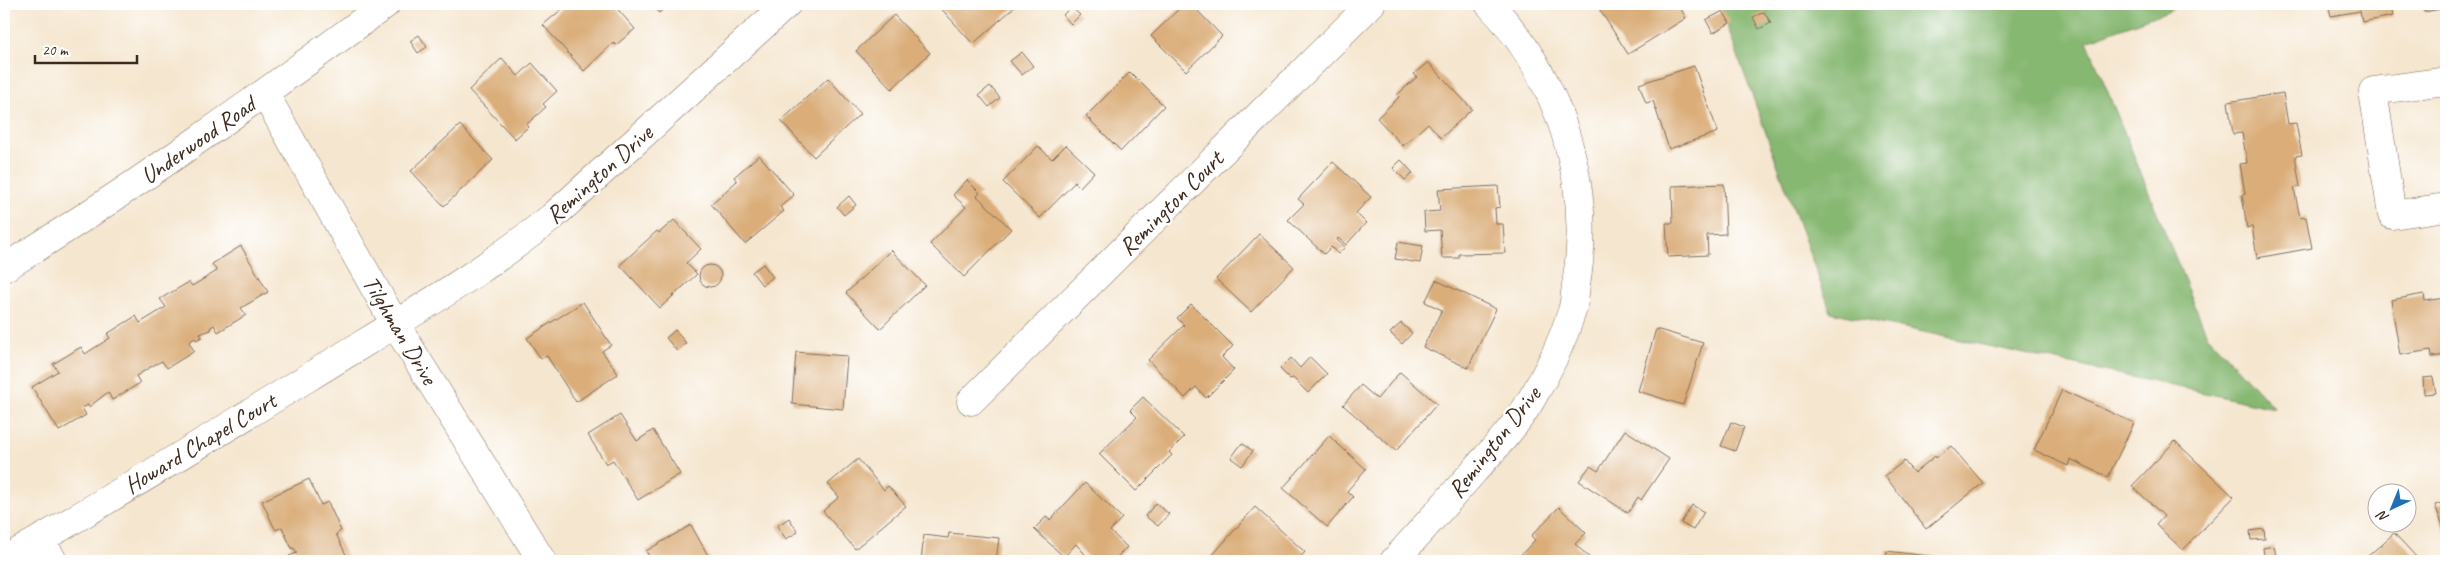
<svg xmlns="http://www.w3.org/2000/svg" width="2450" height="565" font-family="Caveat,sans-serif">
	<rect width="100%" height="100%" fill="#fff"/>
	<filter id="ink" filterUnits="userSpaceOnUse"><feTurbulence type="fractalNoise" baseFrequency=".02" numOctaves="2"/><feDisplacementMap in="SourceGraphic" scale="10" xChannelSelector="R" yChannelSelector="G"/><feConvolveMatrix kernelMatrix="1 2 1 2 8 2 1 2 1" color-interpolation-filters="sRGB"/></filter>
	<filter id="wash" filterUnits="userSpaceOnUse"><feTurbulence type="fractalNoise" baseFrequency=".0096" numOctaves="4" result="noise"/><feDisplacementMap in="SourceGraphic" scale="20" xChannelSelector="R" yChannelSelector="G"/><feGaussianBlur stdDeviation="1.12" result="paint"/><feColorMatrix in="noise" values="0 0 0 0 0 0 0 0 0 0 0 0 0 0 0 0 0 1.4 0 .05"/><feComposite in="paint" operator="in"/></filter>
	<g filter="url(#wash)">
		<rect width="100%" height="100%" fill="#f5e6cf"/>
		<path fill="#87b872" stroke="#617148" d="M1719 4H2186L2087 41 2207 335 2274 408 1831 312Z"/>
		<g id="blocks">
			<path fill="#daad79" d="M568 4H613L635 29 616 45 613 43 584 71 543 25Z
				M651 4H669L659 13Z
				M937 4H1018L973 44Z
				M1184 4H1191L1222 36 1186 71 1151 36Z
				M1596 4H1678L1686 18 1628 54Z
				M2328 4H2405V5L2391 7 2393 16 2362 22 2360 11 2331 16Z
				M2423 4H2446V8L2424 12Z
				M1071 7 1080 15 1071 24 1063 15Z
				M1723 11 1730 23 1713 33 1706 20Z
				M1764 12 1771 23 1759 29 1753 17Z
				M894 15 930 53 892 89 856 51Z
				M419 35 427 47 418 53 410 41Z
				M1022 52 1033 66 1022 75 1010 61Z
				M502 58 518 76 532 63 557 91 543 104 546 107 526 125 528 127 515 139 469 90Z
				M1428 62 1472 109 1441 138 1428 123 1403 146 1377 118 1399 97 1397 95 1417 77 1414 74Z
				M1694 66 1718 132 1669 149 1653 101 1646 103 1639 84Z
				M1130 72 1164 106 1121 151 1086 116Z
				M828 78 860 114 814 157 781 121Z
				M990 86 1000 98 989 107 979 95Z
				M2283 93 2288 124 2296 123 2297 129 2302 155 2295 156 2300 187 2294 188 2300 218 2306 217 2312 248 2257 258 2252 226 2247 228 2242 195 2245 194 2240 164 2247 163 2242 133 2233 134 2228 102Z
				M460 125 493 160 444 206 411 171Z
				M1066 145 1094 172 1080 187 1075 182 1040 218 1003 182 1038 146 1052 159Z
				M759 155 794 195 780 207 784 211 745 244 711 204 737 181 734 177Z
				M1401 160 1413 173 1405 180 1393 168Z
				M1333 162 1371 197 1356 213 1366 223 1346 245 1338 238 1337 240 1345 247 1338 254 1331 247 1324 254 1288 220 1304 204 1298 199Z
				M967 180 980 193 977 196 1011 229 964 277 930 244 966 207 953 195Z
				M1724 184 1726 234 1707 235 1708 255 1668 257 1666 223H1673L1672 186Z
				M1498 186 1500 207 1495 208 1496 224H1503L1505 253 1459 254V258H1442L1440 230 1425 231 1424 212 1440 211 1438 189Z
				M849 196 856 205 844 215 837 207Z
				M674 220 701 249 686 263 697 274 660 308 620 265 657 231 659 233Z
				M1259 234 1294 267 1251 312 1216 279Z
				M1398 242 1423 246 1420 263 1395 259Z
				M241 246 268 292 241 308 246 315 218 332 214 325 210 328 211 330 200 334 202 337 196 340 195 338 189 342 194 351 190 354 167 368 162 361 154 365 136 376 140 383 112 400 108 392 89 407 88 405 82 408 86 415 59 431 32 387 58 371 53 364 81 347 85 354 110 338 107 334 136 316 140 323 166 307 160 299 189 282 192 286 217 271 212 264Z
				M891 250 925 285 880 329 846 293Z
				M763 264 773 277 762 285 752 272Z
				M699 276a11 11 0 1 1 22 0a11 11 0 1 1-22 0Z
				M1436 280 1496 309 1468 368 1423 347 1442 310 1425 302Z
				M2424 294 2425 301 2446 298V355L2432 357 2431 350 2400 355 2391 300Z
				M583 302 611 345 602 351 618 374 576 402 547 356 541 359 527 338Z
				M1191 304 1233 346 1222 357 1234 370 1206 398 1196 387 1185 398 1148 360 1184 325 1177 318Z
				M1401 323 1412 333 1402 344 1390 333Z
				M1656 329 1703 343 1683 405 1638 391Z
				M675 330 686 343 677 351 666 338Z
				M796 352 847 356 843 409 792 404Z
				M1310 357 1327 374 1308 393 1293 378 1290 379 1280 369 1291 358 1300 368Z
				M1400 372 1437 404 1396 451 1343 405 1361 385 1377 399Z
				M2433 377 2436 393 2424 394 2423 378Z
				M2062 390 2134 423 2108 477 2070 459 2068 466 2034 450Z
				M1143 397 1184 437 1169 452 1172 455 1136 491 1099 454 1137 417 1130 410Z
				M620 415 637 441 653 430 680 474 638 500 613 460 606 464 588 435Z
				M1731 422 1744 427 1735 451 1721 446Z
				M1625 430 1669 459 1641 500 1638 497 1628 513 1579 481 1590 466 1598 471Z
				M1329 436 1366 469 1347 491 1353 497 1327 527 1283 488Z
				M2175 441 2234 497 2183 550 2156 525 2164 516 2132 486Z
				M1242 443 1253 451 1242 466 1231 458Z
				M1951 446 1983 483 1926 529 1885 476 1904 461 1914 473 1935 456 1936 458Z
				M858 459 884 490 888 486 906 506 855 549 823 511 839 497 828 484Z
				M309 479 321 505 328 502 341 531 336 534 349 561H292L289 556 297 553 294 548 292 549 282 527 276 530 273 525 262 501Z
				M1085 483 1122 518 1110 531 1127 547 1113 561H1091L1076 544 1064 557 1034 529 1046 517 1050 520Z
				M2446 501V534L2435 505Z
				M1156 503 1169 514 1158 526 1145 516Z
				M1692 505 1704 512 1693 530 1681 523Z
				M1255 507 1305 552 1297 561H1214L1210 558Z
				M1559 507 1586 533 1575 544 1593 561H1515L1535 540 1531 536Z
				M789 518 798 532 786 539 777 526Z
				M691 525 711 561H652L646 551Z
				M2264 529 2265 539 2251 540 2250 531Z
				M949 533 999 538 996 561H921L924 535 948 538Z
				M2394 533 2420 561H2362L2383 543Z
				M2274 546 2277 561H2265L2263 548Z
				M1887 551 1936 557V561H1886Z"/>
		</g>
	</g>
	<g filter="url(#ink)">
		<use href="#blocks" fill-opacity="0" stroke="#7c6c5c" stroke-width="1"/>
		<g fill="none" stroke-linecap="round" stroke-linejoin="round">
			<defs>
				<path id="street" d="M2446 81 2373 91 2392 215 2446 207
					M265 94 395 324 542 561
					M971 401 1371 4
					M41 539 53 561
					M4 560C107 502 208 439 309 377 391 326 476 278 552 217L787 4
					M1394 561C1421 531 1448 501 1474 471 1494 449 1516 426 1531 400 1548 372 1562 343 1572 311 1575 301 1575 289 1577 278 1592 180 1558 75 1489 4"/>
				<path id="secondary" d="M4 268C136 187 261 96 386 4"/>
			</defs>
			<use href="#street" stroke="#7c6c5c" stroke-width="29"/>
			<use href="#secondary" stroke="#7c6c5c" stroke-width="29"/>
			<use href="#street" stroke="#fff" stroke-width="28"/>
			<use href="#secondary" stroke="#fff" stroke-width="28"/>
		</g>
	</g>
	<g text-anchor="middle" stroke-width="4.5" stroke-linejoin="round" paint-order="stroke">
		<g font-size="24" fill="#3b2a1e" stroke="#fff">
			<text transform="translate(198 140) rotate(-35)" y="8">Underwood Road</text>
			<text transform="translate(599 174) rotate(-42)" y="8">Remington Drive</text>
			<text transform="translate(1171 203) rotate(-45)" y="8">Remington Court</text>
			<text transform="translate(400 330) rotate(59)" y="8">Tilghman Drive</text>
			<text transform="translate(1494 442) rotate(-52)" y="8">Remington Drive</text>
			<text transform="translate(200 443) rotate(-31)" y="8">Howard Chapel Court</text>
		</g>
	</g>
	<rect width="2450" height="565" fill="none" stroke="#fff" stroke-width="20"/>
	<g transform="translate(2392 508) rotate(224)"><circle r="24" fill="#ffffff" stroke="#b1aaa5"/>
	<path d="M0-4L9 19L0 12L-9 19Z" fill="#1f6fb2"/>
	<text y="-8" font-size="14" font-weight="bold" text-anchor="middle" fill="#3b2a1e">N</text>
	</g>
	<path d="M35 55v8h102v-8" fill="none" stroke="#3b2a1e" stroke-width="2.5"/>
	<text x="42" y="55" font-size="15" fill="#3b2a1e" stroke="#ffffff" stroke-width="4" paint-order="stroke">20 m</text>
</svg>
